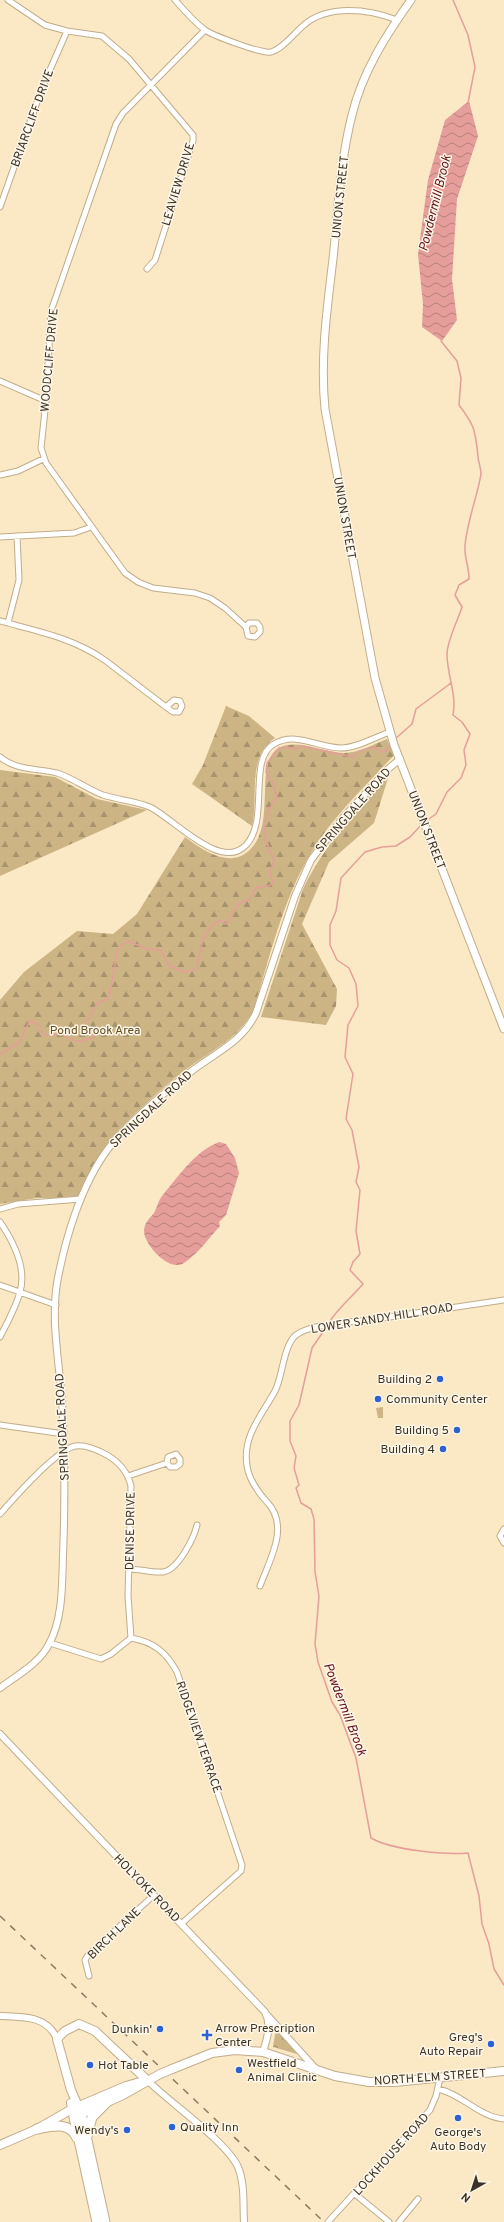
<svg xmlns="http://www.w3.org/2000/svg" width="504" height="2222" font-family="Overpass,sans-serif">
	<defs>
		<pattern id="forest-firs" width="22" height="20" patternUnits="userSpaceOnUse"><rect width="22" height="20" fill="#ccb485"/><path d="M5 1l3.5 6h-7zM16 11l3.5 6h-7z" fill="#a7936d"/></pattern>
		<pattern id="park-crowns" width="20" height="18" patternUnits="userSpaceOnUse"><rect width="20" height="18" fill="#ccb485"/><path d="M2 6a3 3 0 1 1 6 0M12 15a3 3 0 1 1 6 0" fill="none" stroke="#a7936d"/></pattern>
		<pattern id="water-waves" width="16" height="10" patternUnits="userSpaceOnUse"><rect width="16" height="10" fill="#e59e9a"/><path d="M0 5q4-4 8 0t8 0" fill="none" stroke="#bb827d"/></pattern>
	</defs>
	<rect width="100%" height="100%" fill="#fbe8c4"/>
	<path fill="#ccb485" d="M383 1407V1418H378L376 1408Z"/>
	<path fill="url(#forest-firs)" d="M226 706 249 716 275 738C246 757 259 797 252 826L192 784 203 765Z
		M387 739 394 755C366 786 332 817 311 853 282 901 270 958 253 1011 237 1041 206 1053 180 1074 156 1094 131 1116 111 1139 97 1156 87 1178 77 1198H37L0 1204V1000L24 972 77 931 113 934 137 914 185 837C201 849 224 865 243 855 281 833 251 763 279 748 297 738 324 753 344 753 358 753 374 744 387 739Z
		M0 770 55 777 97 799 147 810 0 876Z
		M389 775 374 823 329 862 302 924 337 989 336 1006 326 1025 261 1017 303 889C324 845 357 811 389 775Z"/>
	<path fill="url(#park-crowns)" d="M278 2032 297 2053V2054L273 2047 275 2034Z"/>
	<path fill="url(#water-waves)" d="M469 101 478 136 457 199 452 279 457 320 442 341 422 327 423 304 418 254 428 180 445 120Z
		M219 1142 226 1144 235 1158 239 1173 226 1215 219 1222 220 1226C209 1238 198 1254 184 1263 170 1273 144 1245 144 1231 144 1223 150 1218 154 1213 157 1208 158 1201 162 1196 178 1177 195 1151 219 1142Z"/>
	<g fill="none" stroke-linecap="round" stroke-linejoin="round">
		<path stroke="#e59e9a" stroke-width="1.5" d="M453 0 468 35 475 67 468 103
			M395 739 412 724 416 709 451 683
			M426 821 436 814 447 792 461 778 466 765 464 750 470 734 462 722 453 715C457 694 447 675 447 654 447 641 458 620 462 607L455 595 459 585 469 579C469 566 464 557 465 546 467 521 477 498 481 474 481 468 478 461 478 456 475 430 475 426 459 405L461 378 457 361 441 341
			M0 1054 20 1042 30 1020 39 1025 43 1035 62 1034C73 1043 81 1042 94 1037L95 1032 85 1025 97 1004 109 998 118 948 128 941 147 949 161 950 168 965 185 972 197 970C199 954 202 926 221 920L225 924 230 919 239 903 249 900 257 887 269 886 273 883 270 873 274 860C262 835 260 820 277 797L273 784 266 772 267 763 279 748 287 747 295 749 302 746 353 757 359 751 374 747 382 752 386 751 391 743
			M329 1323C335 1311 353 1296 363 1284L350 1270 353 1262 360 1254 356 1231 360 1190 356 1182 359 1167 352 1130 346 1119 353 1074 345 1057 348 1025 358 1006 356 984 349 968 337 960 330 945V925L336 911 341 878 365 852 382 847 396 846 410 837 423 823
			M327 1326 312 1348 299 1405 290 1421V1441L296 1456 294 1468 299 1485 296 1488 301 1503 311 1509 314 1519 315 1572 319 1596 315 1644 318 1662 332 1702 340 1715 356 1758 371 1838C392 1850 444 1855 468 1853L479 1896 482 1924 489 1944 494 1969 504 1985"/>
		<defs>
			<path id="minor" d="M8 0 45 25 67 31 102 36 129 59 193 135V141L155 260 147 269
				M175 0C184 10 194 22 205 30 214 36 262 54 271 52 284 48 294 33 304 25 328 4 369 9 397 20
				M205 30 123 113 116 124 51 311 46 401 41 448 46 463 125 573 138 582 153 588 195 593 210 598 225 608 246 627 248 636 255 637 260 632V627L257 623H249L246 627
				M0 207 42 88 67 31
				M0 381 46 401
				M0 475 18 471 43 459
				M0 537 74 533 91 527
				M0 621C37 631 74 638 106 661L166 707 173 712H179L182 706 180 701 174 700 166 707
				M8 623 19 580 17 536
				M0 757C17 771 37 768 57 773 73 778 87 789 103 795 119 800 135 801 150 807 174 819 221 872 246 845 270 820 247 759 274 744 297 731 318 748 341 748 357 748 375 737 390 732
				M0 1209 18 1204 81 1199
				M0 1222C13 1241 27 1268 20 1292 16 1307 7 1323 0 1337
				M0 1285 56 1305
				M0 1425 64 1434
				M128 1476 167 1463 170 1467H176L180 1464V1459L176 1454 168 1457 167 1463
				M0 1514C14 1498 56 1450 75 1446 86 1444 98 1450 107 1455 119 1462 128 1473 131 1486L128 1596 131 1638
				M504 1529 500 1536 504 1543
				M129 1569C140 1569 152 1573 163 1572 178 1570 194 1538 197 1525
				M260 1586C270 1559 290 1526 267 1502 258 1492 249 1480 247 1466 242 1436 262 1415 275 1391 283 1376 283 1346 296 1335 310 1324 351 1322 369 1320 414 1313 459 1307 504 1300
				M50 1643 101 1659 111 1654 131 1638C154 1642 166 1652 177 1672L242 1865 241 1871 181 1924
				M89 1976 85 1960 88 1955 154 1895
				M438 2089C462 2094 479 2117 504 2119
				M355 2194 389 2222
				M328 2222 430 2110 436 2096 440 2078
				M399 2222 418 2199"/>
			<path id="tertiary" d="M0 1688C16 1676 40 1663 49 1644 63 1619 62 1584 63 1556 65 1504 65 1453 62 1400 59 1362 51 1321 57 1283 65 1239 81 1185 108 1149 128 1123 167 1090 193 1070 217 1052 243 1041 256 1013L295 896 311 860 342 819 388 769 400 759
				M0 1734 265 2012C272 2026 267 2038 263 2052
				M267 2015 315 2068
				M0 2016C22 2017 47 2015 57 2039
				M147 2080C170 2103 226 2141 238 2167 245 2184 243 2204 244 2222"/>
			<path id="secondary" d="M411 0C386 35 362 73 352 115 340 162 338 211 333 259 327 309 320 359 325 409L375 678 394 745 504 1029"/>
			<path id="primary" d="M78 2106 71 2090 57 2039 65 2031 79 2024 95 2031 147 2080
				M0 2145 37 2129 72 2109 71 2103"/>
			<path id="trunk" d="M172 2069 212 2053 235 2050 263 2052 335 2076 369 2082H395L504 2071
				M147 2080 126 2086 72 2109 74 2117 123 2095 160 2074"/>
			<path id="motorway" d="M81 2113 105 2222
				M74 2117 97 2222
				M37 2129C52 2126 69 2121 77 2138
				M87 2136 92 2117 107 2102"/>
		</defs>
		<use href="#minor" stroke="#c0ad8b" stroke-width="7"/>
		<use href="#tertiary" stroke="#c0ad8b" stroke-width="8"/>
		<use href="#secondary" stroke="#c0ad8b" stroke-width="9"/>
		<use href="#primary" stroke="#c0ad8b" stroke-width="10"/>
		<use href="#trunk" stroke="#c0ad8b" stroke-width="10"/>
		<use href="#motorway" stroke="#c0ad8b" stroke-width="11"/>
		<use href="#minor" stroke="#fff" stroke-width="5"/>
		<use href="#tertiary" stroke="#fff" stroke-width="6"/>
		<use href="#secondary" stroke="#fff" stroke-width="7"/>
		<use href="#primary" stroke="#fff" stroke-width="8"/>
		<use href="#trunk" stroke="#fff" stroke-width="8"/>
		<use href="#motorway" stroke="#fff" stroke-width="9"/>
		<path stroke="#887d66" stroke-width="1.5" stroke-dasharray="7 7" stroke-linecap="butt" d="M0 1916 324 2222"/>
		<defs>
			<path id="trunk-bridge" d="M160 2074 172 2069"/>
		</defs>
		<use href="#trunk-bridge" stroke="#c0ad8b" stroke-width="10" stroke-linecap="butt"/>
		<use href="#trunk-bridge" stroke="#fff" stroke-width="8"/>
	</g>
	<g fill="#2e62d0" stroke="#fef6e8" stroke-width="1.5">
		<circle cx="440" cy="1379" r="4"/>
		<circle cx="378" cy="1399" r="4"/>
		<circle cx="457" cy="1430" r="4"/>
		<circle cx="443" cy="1449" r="4"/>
		<circle cx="160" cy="2029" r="4"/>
		<path d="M205 2029h4v4h4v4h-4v4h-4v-4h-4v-4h4z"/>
		<circle cx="491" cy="2044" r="4"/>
		<circle cx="90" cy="2065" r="4"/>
		<circle cx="239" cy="2070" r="4"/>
		<circle cx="458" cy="2118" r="4"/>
		<circle cx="172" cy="2127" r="4"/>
		<circle cx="127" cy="2130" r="4"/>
	</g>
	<g text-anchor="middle" stroke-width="3" stroke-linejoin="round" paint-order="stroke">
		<g font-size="12" fill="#3b3426" stroke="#fef6e8">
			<text transform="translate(32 118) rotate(-70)" y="4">BRIARCLIFF DRIVE</text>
			<text transform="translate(178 184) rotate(-73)" y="4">LEAVIEW DRIVE</text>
			<text transform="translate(340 197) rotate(-84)" y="4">UNION STREET</text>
			<text transform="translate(49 360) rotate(-85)" y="4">WOODCLIFF DRIVE</text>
			<text transform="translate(345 518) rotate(80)" y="4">UNION STREET</text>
			<text transform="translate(353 810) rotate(-49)" y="4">SPRINGDALE ROAD</text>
			<text transform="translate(427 830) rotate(69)" y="4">UNION STREET</text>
			<text transform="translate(151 1109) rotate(-43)" y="4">SPRINGDALE ROAD</text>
			<text transform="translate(382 1318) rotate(-9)" y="4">LOWER SANDY HILL ROAD</text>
			<text transform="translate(62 1427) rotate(-93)" y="4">SPRINGDALE ROAD</text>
			<text transform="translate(130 1531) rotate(-89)" y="4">DENISE DRIVE</text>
			<text transform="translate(199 1737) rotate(71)" y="4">RIDGEVIEW TERRACE</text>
			<text transform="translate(147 1888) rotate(46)" y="4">HOLYOKE ROAD</text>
			<text transform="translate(114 1933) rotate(-44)" y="4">BIRCH LANE</text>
			<text transform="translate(430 2077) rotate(-4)" y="4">NORTH ELM STREET</text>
			<text transform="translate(391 2154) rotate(-48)" y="4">LOCKHOUSE ROAD</text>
		</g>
		<g font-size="12" fill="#654e20" stroke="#fef6e8">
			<text x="95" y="1034">Pond Brook Area</text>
		</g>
		<g font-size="12" fill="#3b3426" stroke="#fef6e8" text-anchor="end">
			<text x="432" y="1383">Building 2</text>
			<text x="386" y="1403" text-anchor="start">Community Center</text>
			<text x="449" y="1434">Building 5</text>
			<text x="435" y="1453">Building 4</text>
			<text x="215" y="2032" text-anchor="start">Arrow Prescription<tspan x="215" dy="14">Center</tspan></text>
			<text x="152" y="2033">Dunkin'</text>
			<text x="483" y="2041">Greg's<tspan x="483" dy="14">Auto Repair</tspan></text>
			<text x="247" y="2067" text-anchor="start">Westfield<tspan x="247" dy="14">Animal Clinic</tspan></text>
			<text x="98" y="2069" text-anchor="start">Hot Table</text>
			<text x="180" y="2131" text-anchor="start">Quality Inn</text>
			<text x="119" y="2134">Wendy's</text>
			<text x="458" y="2136" text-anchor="middle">George's<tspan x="458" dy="14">Auto Body</tspan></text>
		</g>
		<g font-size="13" font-style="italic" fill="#651218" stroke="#fef6e8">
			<text transform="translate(434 203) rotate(-76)" y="5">Powdermill Brook</text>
			<text transform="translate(346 1709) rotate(69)" y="5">Powdermill Brook</text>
		</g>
	</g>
	<g transform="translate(472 2190) rotate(219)" stroke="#fef6e8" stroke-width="3" paint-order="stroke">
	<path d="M0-3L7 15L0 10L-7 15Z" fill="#3b3426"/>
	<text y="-6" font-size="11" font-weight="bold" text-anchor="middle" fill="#3b3426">N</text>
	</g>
</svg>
